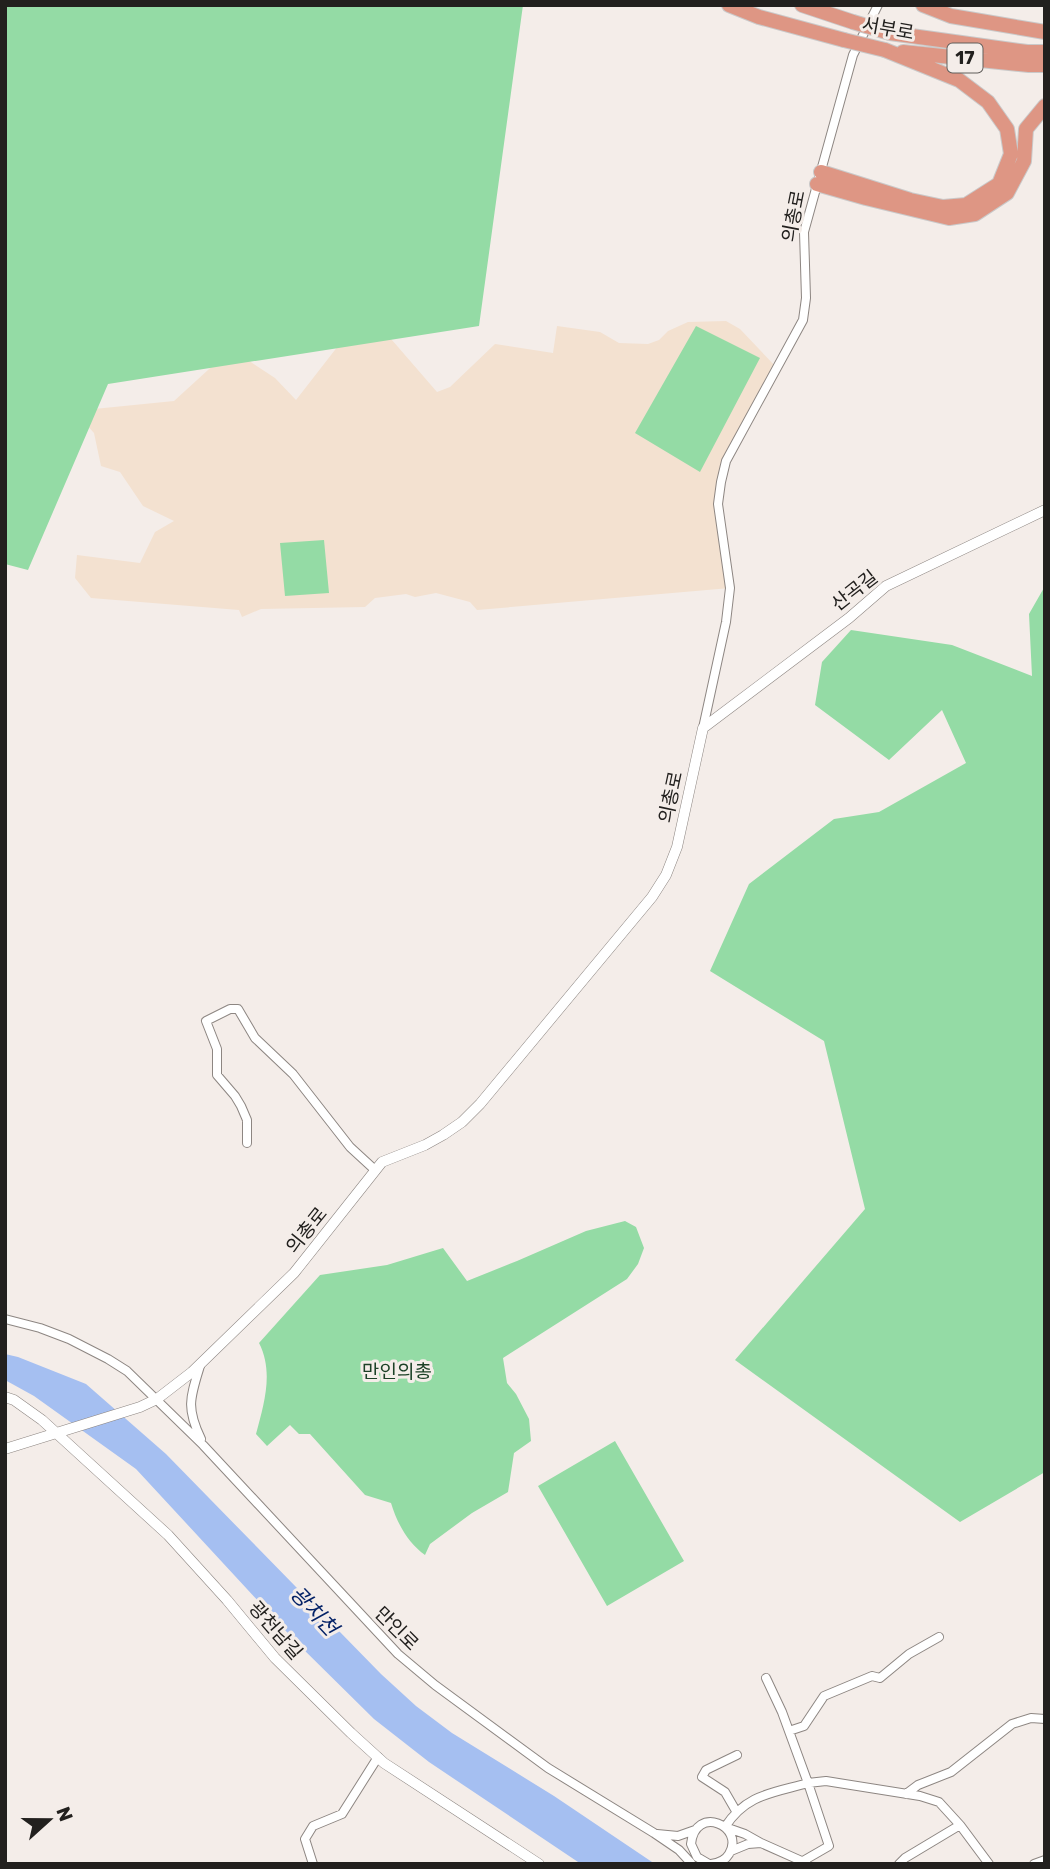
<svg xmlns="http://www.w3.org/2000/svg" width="1050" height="1869" font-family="Rubik,'Noto Sans KR',sans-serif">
	<rect width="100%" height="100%" fill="#f4ede9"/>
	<path fill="#f3e1d0" d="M366 310 437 392 450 387 495 344 553 353 557 326 600 332 619 343 648 344 659 340 668 331 688 322 726 321 740 329 777 368 725 465 718 504 730 588 477 610 470 602 436 593 415 597 406 594 375 598 365 607 261 609 242 617 239 610 91 598 75 578 77 555 140 563 155 532 174 521 143 506 120 472 101 466 94 433 74 411 174 401 231 349 275 378 296 400Z"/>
	<path fill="#94dba5" d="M5 5H523L479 326 108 384 28 570 5 564Z
		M696 326 760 358 700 472 635 433Z
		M324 540 329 593 285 596 280 543Z
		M1045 586V1472L960 1522 735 1360 865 1209 824 1041 710 971 749 884 834 819 879 812 966 763 942 710 889 760 815 705 822 662 851 630 952 645 1032 676 1029 614Z
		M625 1221 636 1227 644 1248 638 1264 627 1279 503 1358 507 1383 516 1394 529 1419 531 1441 514 1453 508 1492 472 1513 430 1544 425 1555C408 1543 397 1523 391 1503L365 1495 310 1434H299L290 1425 267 1446 256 1434C264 1404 274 1372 259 1343L320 1275 387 1265 443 1248 467 1281 517 1261 586 1231Z
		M615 1441 684 1561 607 1606 538 1486Z"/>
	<path fill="#a5bff1" d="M5 1354 18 1357 86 1384 166 1454 381 1674 416 1706 452 1733 554 1796 655 1864H581L429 1762 374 1719 297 1643 136 1469 34 1396 5 1380Z"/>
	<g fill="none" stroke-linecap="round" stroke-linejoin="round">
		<defs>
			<path id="minor" d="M703 728 726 622 730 588 718 504 721 482 726 461 803 320 806 298 804 232 853 55 878 5
				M247 1143V1120L241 1106 235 1096 217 1075V1049L206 1021 230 1009H238L255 1038 293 1074 350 1147 375 1170
				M5 1319 40 1328 69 1339 108 1359 127 1371 203 1445 398 1654 435 1685 548 1768 654 1833 679 1850 691 1863
				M200 1366C190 1398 186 1408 201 1439
				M789 1731 804 1726 824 1696 872 1676 880 1678 909 1654 939 1637
				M906 1794 918 1785 951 1772 1012 1724 1031 1718 1045 1719
				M736 1811 725 1792 702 1777 706 1770 737 1755
				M657 1834 678 1836 695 1830
				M761 1843 806 1863
				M731 1851 748 1844 761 1843 745 1834 725 1827C746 1794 773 1793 808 1783L782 1712 766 1678
				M803 1861 829 1846 808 1783 826 1781 920 1796 939 1802 960 1825 989 1864
				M313 1864 305 1839 313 1826 342 1814 378 1757
				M709 1864 697 1857 691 1844C695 1804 746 1826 729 1854 725 1861 719 1863 711 1864
				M899 1864 905 1858 960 1825
				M1034 1864 1045 1860"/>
			<path id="tertiary" d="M5 1397 14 1400 42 1420 168 1535 227 1600 275 1658 351 1733 384 1763 539 1864
				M5 1449 140 1407 157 1399 192 1372 294 1273 382 1162 425 1145 443 1135 462 1122 480 1104 652 897 666 875 677 847 703 728 849 618 886 586 1045 510"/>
			<path id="trunk" d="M729 5 759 17 844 40
				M802 5 853 22
				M923 5 951 16 1045 32
				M890 33 1027 52H1045
				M903 52 1029 65H1045
				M821 172 910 200 943 207 966 205 999 184 1011 154 1007 129 988 102 959 80 885 50
				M817 184 866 198 949 218 975 214 1007 193 1024 161 1026 129 1045 106"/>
		</defs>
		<use href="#minor" stroke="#8d8682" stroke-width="10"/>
		<use href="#tertiary" stroke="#8d8682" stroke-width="11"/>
		<use href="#trunk" stroke="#cac9c9" stroke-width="16"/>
		<use href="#minor" stroke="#fff" stroke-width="8"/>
		<use href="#tertiary" stroke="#fff" stroke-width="10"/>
		<use href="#trunk" stroke="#de9684" stroke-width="14"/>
		<defs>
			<path id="trunk-bridge" d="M853 22 890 33
				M844 40 885 50"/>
		</defs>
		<use href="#trunk-bridge" stroke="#cac9c9" stroke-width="16" stroke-linecap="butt"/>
		<use href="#trunk-bridge" stroke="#de9684" stroke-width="14"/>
	</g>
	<g text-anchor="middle" stroke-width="6" stroke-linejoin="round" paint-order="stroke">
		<rect fill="#f4ede9" stroke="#615e5b" stroke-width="2" x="947.5" y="43.5" width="35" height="29" rx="5"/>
		<g font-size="18" font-weight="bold" fill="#22201e">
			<text x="965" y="64">17</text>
		</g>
		<g font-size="19" fill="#22201e" stroke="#f4ede9">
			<text transform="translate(888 28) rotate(10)" y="7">서부로</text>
			<text transform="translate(793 216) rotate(-79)" y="7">의총로</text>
			<text transform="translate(854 590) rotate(-38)" y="7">산곡길</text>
			<text transform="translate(670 797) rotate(-78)" y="7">의총로</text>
			<text transform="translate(306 1230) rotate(-51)" y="7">의총로</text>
			<text transform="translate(397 1628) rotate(45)" y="7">만인로</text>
			<text transform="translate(276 1630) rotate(49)" y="7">광천남길</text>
		</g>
		<g font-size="19" fill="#1c4127" stroke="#f4ede9">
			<text x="397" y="1378">만인의총</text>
		</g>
		<g font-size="21" font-style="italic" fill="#042267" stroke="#f4ede9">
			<text transform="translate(314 1611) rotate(47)" y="7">광치천</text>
		</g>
	</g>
	<rect width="1050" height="1869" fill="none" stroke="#22201e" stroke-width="14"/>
	<g transform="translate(49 1820) rotate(69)" stroke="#f4ede9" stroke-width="5" paint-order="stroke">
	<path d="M0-5L12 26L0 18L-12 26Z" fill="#22201e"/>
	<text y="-10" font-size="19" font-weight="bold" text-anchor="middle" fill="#22201e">N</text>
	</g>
</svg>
